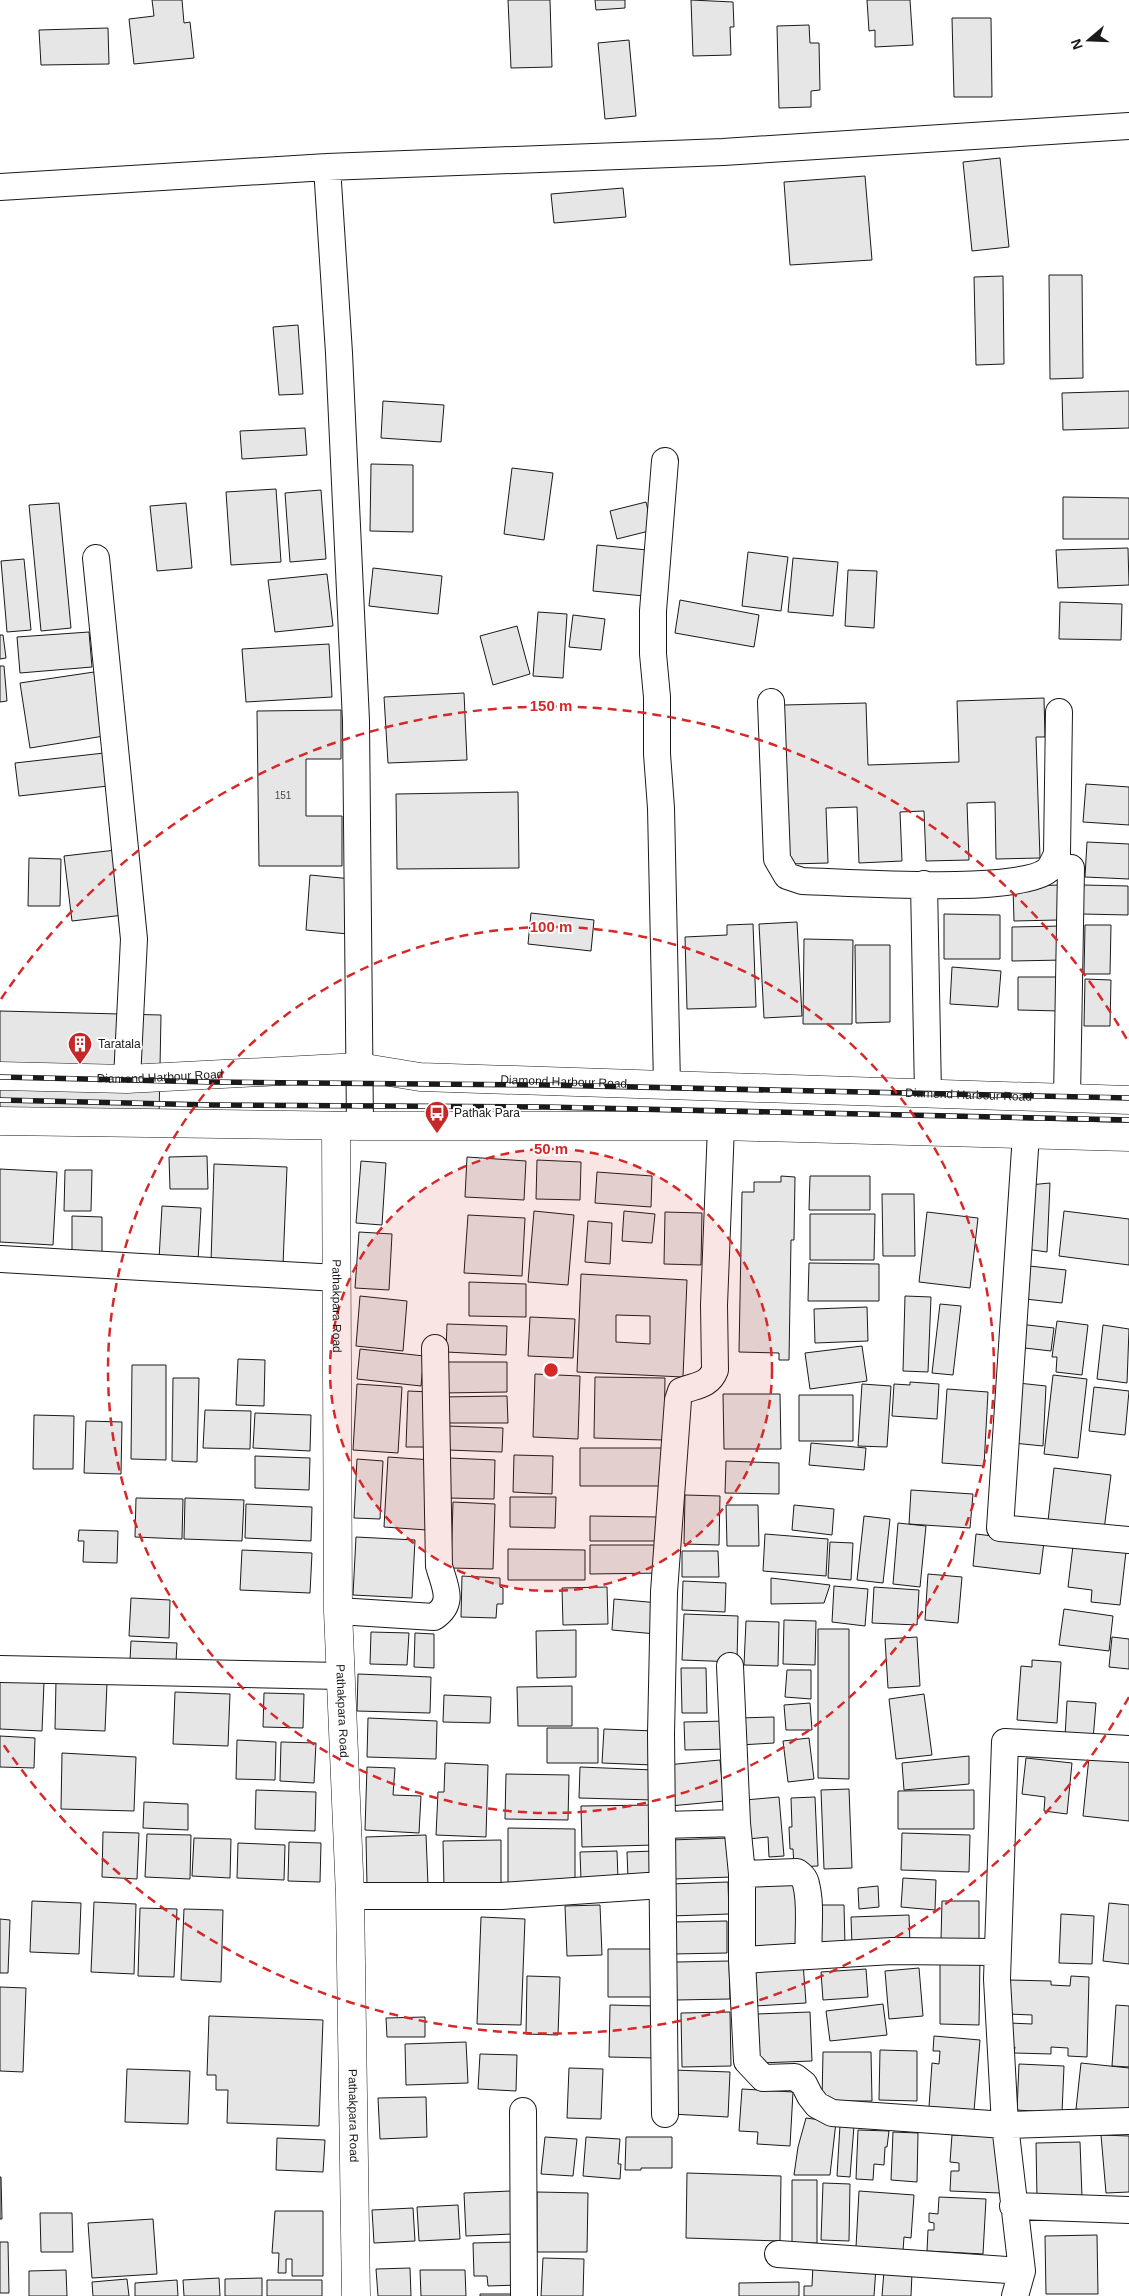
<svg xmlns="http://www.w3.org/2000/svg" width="1129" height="2296" font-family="Arial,sans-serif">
	<rect width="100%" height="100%" fill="#fff"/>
	<path fill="#e6e6e6" stroke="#1a1a1a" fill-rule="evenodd" d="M152 0H182L184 23 190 22 194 58 134 64 129 19 154 16Z
		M508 0H550L552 67 511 68Z
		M595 0H625V8L596 10Z
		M691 0 733 2 734 27H730L731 55 693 56Z
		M867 0H910L913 45 875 47V30L869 31Z
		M952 18H991L992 97H954Z
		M809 25 810 43H819L820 90 811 91V107L779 108 777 26Z
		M108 28 109 64 41 65 39 30Z
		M629 40 636 116 605 119 598 43Z
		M1000 158 1009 247 972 251 963 162Z
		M865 176 872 260 790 265 784 182Z
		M623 188 626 217 554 223 551 194Z
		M1049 275H1082L1083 378 1050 379Z
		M1003 276 1004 364 976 365 974 277Z
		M298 325 303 394 279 395 273 327Z
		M1129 391V428L1063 430 1062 393Z
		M383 401 444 405 441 442 381 438Z
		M305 428 307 455 242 459 240 431Z
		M371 464 413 465V532L370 531Z
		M512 468 553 473 544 540 504 534Z
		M276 489 281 562 231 565 226 492Z
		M321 490 326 559 290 562 285 493Z
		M1063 497 1129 498V539H1063Z
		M646 502 653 530 617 539 610 511Z
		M59 503 71 628 41 631 29 505Z
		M186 503 192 568 157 571 150 506Z
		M597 545 647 550 644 596 593 591Z
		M1128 548 1129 585 1058 588 1056 550Z
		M748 552 788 557 781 611 742 606Z
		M793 558 838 562 833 616 788 612Z
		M24 559 31 630 7 632 1 561Z
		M373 568 442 576 438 614 369 606Z
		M848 570 877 571 874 628 845 626Z
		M327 574 333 626 275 632 268 580Z
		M680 600 759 615 754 647 675 633Z
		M1060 602 1122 604 1121 640 1059 639Z
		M538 612 567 614 563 678 533 676Z
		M573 615 605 619 601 650 569 647Z
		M517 626 530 674 493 685 480 636Z
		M89 632 92 667 20 673 17 637Z
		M0 635H3L6 658 0 659Z
		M329 644 332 697 246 702 242 649Z
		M0 666H4L7 701 0 702Z
		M94 672 104 736 30 748 20 683Z
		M464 693 467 760 388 763 384 697Z
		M1044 698 1045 737H1036L1040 858 996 859 995 802 967 803 969 860 926 861 924 811 900 812 902 861 859 863 857 807 826 808 828 863 789 864 784 705 866 703 868 765 959 762 957 701Z
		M341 710V759H306V816H342V866H259L257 711Z
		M104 753 108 786 19 796 15 763Z
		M1086 784 1129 787V825L1083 822Z
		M518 792 519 868 397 869 396 794Z
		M1087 842 1129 844V879L1085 877Z
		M116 850 124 915 72 921 64 856Z
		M29 858 61 859 60 906H28Z
		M310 875 352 879 348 934 306 930Z
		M1058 885 1059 920 1014 921 1013 887Z
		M1083 885 1128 886V915L1083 914Z
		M531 913 594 920 591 951 528 944Z
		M944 914 1000 915V959H944Z
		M797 922 802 1016 764 1018 759 924Z
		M753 924 756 1007 687 1009 685 937 727 935V925Z
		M1085 925H1111L1110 974H1084Z
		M1063 926 1064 960 1012 961V927Z
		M804 939 853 940 852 1024H803Z
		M855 945H890V1022L856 1023Z
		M952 967 1001 971 998 1007 950 1004Z
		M1018 977H1061V1011L1018 1010Z
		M1085 979 1111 980 1110 1026H1084Z
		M0 1011 161 1015 159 1119 0 1115Z
		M207 1156 208 1189H170L169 1157Z
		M467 1157 526 1161 524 1200 465 1197Z
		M537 1160 581 1162 580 1200 536 1199Z
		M361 1161 386 1163 382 1225 356 1223Z
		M214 1164 287 1167 283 1265 211 1262Z
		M0 1169 57 1172 53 1245 0 1242Z
		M65 1170H92L91 1211H64Z
		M597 1172 652 1176 651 1207 595 1203Z
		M781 1176 795 1177 794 1240H791L789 1360H779V1353L739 1352 742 1192H754V1182H781Z
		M810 1176H870V1210H809Z
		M1050 1183 1047 1252 1026 1249 1029 1185Z
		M882 1194H914L915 1256H883Z
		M162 1206 201 1208 198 1261 159 1259Z
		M534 1211 574 1215 568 1285 528 1282Z
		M624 1211 655 1214 652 1243 622 1241Z
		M1064 1211 1129 1219V1265L1059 1256Z
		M665 1212 702 1213 701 1265 664 1264Z
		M927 1212 978 1218 970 1288 919 1282Z
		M810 1214H875L874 1260H810Z
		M468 1215 525 1218 522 1276 464 1273Z
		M72 1216 102 1217V1257H72Z
		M588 1221 612 1223 610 1264 585 1262Z
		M359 1232 392 1234 389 1290 355 1288Z
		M809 1263 879 1264V1301H808Z
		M1029 1266 1066 1270 1062 1303 1025 1299Z
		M581 1274 687 1280 683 1377 577 1372ZM616 1315 650 1316V1344L616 1342Z
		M469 1282 526 1284V1317L469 1316Z
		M360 1296 407 1301 403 1351 356 1346Z
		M905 1296 931 1297 928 1372 903 1371Z
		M940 1304 961 1306 953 1375 932 1373Z
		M867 1307 868 1341 815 1343 814 1309Z
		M530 1317 575 1319 573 1358 528 1356Z
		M1057 1321 1088 1325 1082 1375 1056 1372 1057 1357H1052Z
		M447 1324 507 1326 506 1355 446 1352Z
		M1019 1324 1054 1328 1051 1351 1016 1347Z
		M1103 1325 1129 1329 1127 1383 1097 1379Z
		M862 1346 867 1381 810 1389 805 1353Z
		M360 1349 424 1356 421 1386 357 1379Z
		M238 1359 265 1360 264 1406 236 1405Z
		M442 1362H507V1392L442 1393Z
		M132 1365H166V1460L131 1459Z
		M535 1374 580 1376 578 1439 533 1437Z
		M1053 1375 1087 1379 1078 1458 1044 1454Z
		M595 1377 665 1378 664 1440 594 1438Z
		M173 1378H199L197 1462 172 1461Z
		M910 1382 939 1384 937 1419 892 1416 894 1384 910 1385Z
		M1018 1383 1046 1386 1043 1446 1013 1443Z
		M357 1384 402 1387 398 1453 353 1450Z
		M862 1384 891 1386 887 1447 858 1446Z
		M1094 1387 1129 1391 1125 1435 1089 1431Z
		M947 1389 988 1392 984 1466 942 1463Z
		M408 1391 431 1392 429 1447H406Z
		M723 1394H780L781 1449H724Z
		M799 1395H853V1441H799Z
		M507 1396 508 1423H442L441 1397Z
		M205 1410 251 1411 250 1449 203 1448Z
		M255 1413 311 1415 310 1451 253 1448Z
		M34 1415 74 1416 73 1469H33Z
		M86 1421 122 1422 121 1474 84 1473Z
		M448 1426 503 1428 502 1452 448 1450Z
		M811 1443 866 1448 864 1470 809 1465Z
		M580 1448H663V1486H580Z
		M514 1455 553 1456 552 1494 513 1492Z
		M255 1456 310 1458 309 1490 255 1488Z
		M388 1457 432 1460 427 1530 384 1527Z
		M449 1458 495 1460 494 1499 448 1498Z
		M357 1459 383 1461 380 1519 354 1518Z
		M726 1461 779 1463V1494L725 1493Z
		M1054 1468 1111 1475 1104 1530 1048 1521Z
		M911 1490 973 1494 970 1528 909 1524Z
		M685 1495 720 1496 719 1545 684 1544Z
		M510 1497H556L555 1528 510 1527Z
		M136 1498 183 1499 182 1539 135 1537Z
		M185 1498 244 1500 242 1541 184 1539Z
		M453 1502 495 1504 493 1569 451 1568Z
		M246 1504 312 1507 311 1541 245 1538Z
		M726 1505H758L759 1546H727Z
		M794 1505 834 1509 832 1535 792 1530Z
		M590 1516 659 1517V1541H590Z
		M864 1516 890 1519 883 1583 857 1580Z
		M898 1523 926 1526 920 1587 893 1584Z
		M79 1530 118 1531 117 1563 83 1562 84 1541H78Z
		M765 1534 828 1539 826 1576 763 1571Z
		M976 1534 1044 1542 1040 1574 973 1566Z
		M356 1537 415 1540 412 1598 353 1595Z
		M830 1542 853 1543 851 1580 828 1578Z
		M590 1545H663V1573L590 1574Z
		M1073 1546 1126 1552 1120 1605 1091 1602 1092 1590 1068 1587Z
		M508 1549 585 1550V1580H508Z
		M242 1550 312 1553 310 1593 240 1590Z
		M682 1551H718L719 1577H682Z
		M928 1574 962 1577 958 1623 925 1620Z
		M462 1576 500 1578V1587L503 1588V1604H497L496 1618 461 1617Z
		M771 1578 830 1585 824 1603 771 1604Z
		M683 1581 726 1583 725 1612 682 1610Z
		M834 1586 868 1589 865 1626 832 1622Z
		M607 1587 608 1624 563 1625 562 1588Z
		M874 1587 919 1590 917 1625 872 1623Z
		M131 1598 170 1600 169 1638 129 1636Z
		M614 1599 659 1603 656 1634 612 1630Z
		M1064 1609 1113 1616 1109 1651 1059 1645Z
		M684 1614 738 1616 737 1662 682 1660Z
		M784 1620 816 1621 815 1665 783 1664Z
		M746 1621 779 1622 778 1666 744 1665Z
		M818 1629H849V1779L818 1778Z
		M576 1630V1677L537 1678 536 1631Z
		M371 1632 409 1633 407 1665 370 1664Z
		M415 1633 434 1634V1668L414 1667Z
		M917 1637 920 1686 888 1688 885 1639Z
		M1112 1637 1129 1639V1669L1109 1667Z
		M131 1641 177 1643 176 1662 130 1660Z
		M1032 1660 1061 1662 1057 1723 1017 1720 1021 1666 1032 1667Z
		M681 1668H706L707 1713H682Z
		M787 1670H811V1699L785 1697Z
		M358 1674 431 1677 430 1713 357 1711Z
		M0 1681 44 1682 42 1731 0 1729Z
		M56 1681 107 1683 105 1731 55 1729Z
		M572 1686V1726H518L517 1687Z
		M175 1692 230 1694 228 1746 173 1744Z
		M264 1693 304 1694 303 1728 263 1727Z
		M924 1694 932 1755 896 1759 889 1699Z
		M444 1695 491 1697 490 1723 443 1722Z
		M1067 1701 1096 1703 1093 1740 1065 1737Z
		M810 1703 812 1730H786L784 1705Z
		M774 1717V1743L740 1745 739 1718Z
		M368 1718 437 1721 436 1759 367 1757Z
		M726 1721 728 1749 685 1750 684 1722Z
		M547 1728H598V1763H547Z
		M604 1729 654 1731 653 1765 602 1763Z
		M0 1736 35 1738 34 1768 0 1767Z
		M809 1738 814 1779 788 1782 783 1741Z
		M237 1740 276 1742 275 1780 236 1779Z
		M281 1742 316 1743 314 1783 280 1781Z
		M62 1753 136 1757 134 1811 61 1809Z
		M969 1756V1784L904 1790 902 1763Z
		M1089 1757 1129 1761V1821L1083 1816Z
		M1026 1758 1072 1763 1067 1814 1044 1811 1045 1797 1022 1794Z
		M720 1760 724 1801 670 1806 666 1765Z
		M445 1763 488 1765 486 1837 436 1835 438 1792H444Z
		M367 1767 395 1768 393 1795 421 1796 419 1833 365 1830Z
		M580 1767 654 1770 653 1800 579 1798Z
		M506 1774 569 1775 568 1820 505 1819Z
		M849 1789 852 1868 824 1869 821 1790Z
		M256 1790 316 1792 315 1831 255 1829Z
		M974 1790V1829H898V1791Z
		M779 1797 784 1856 769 1857 768 1837 748 1839 745 1800Z
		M815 1797 818 1866 794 1867 793 1849H790L789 1827H792L791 1798Z
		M144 1802 188 1804V1830L143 1828Z
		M653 1805 654 1845 582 1847 581 1806Z
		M508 1828 575 1829V1883L508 1884Z
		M103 1832 139 1833 137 1879 102 1877Z
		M902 1833 970 1835 969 1872 901 1870Z
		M147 1834 191 1835 190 1879 145 1877Z
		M426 1835 428 1885 367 1886 366 1837Z
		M194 1838 231 1839 230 1878 192 1876Z
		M730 1838 732 1877 672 1879 670 1840Z
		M501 1840V1887L444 1888 443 1841Z
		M289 1842 321 1843 320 1882 288 1881Z
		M238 1843 285 1845 284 1880 237 1878Z
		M617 1851 618 1879 581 1880 580 1852Z
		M654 1851 655 1878 628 1879 627 1852Z
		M903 1878 936 1880 935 1910 901 1907Z
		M797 1880 800 1951 756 1953 752 1881Z
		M728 1882 729 1914 671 1916 670 1884Z
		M878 1886 879 1907 859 1909 858 1888Z
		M32 1901 81 1903 79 1954 30 1952Z
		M942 1901H979V1941L941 1940Z
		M94 1902 136 1904 134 1974 91 1972Z
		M1109 1903 1129 1905V1964L1103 1961Z
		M600 1905 602 1955 567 1956 565 1906Z
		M816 1905H844L845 1945 817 1946Z
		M140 1908 177 1909 174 1977 138 1976Z
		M184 1909 223 1910 221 1982 181 1980Z
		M1061 1914 1094 1916 1092 1964 1059 1963Z
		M909 1915 910 1944 852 1946 851 1917Z
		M481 1917 525 1919 521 2025 477 2024Z
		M0 1919 10 1920 8 1973H0Z
		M727 1921V1953L672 1954V1922Z
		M608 1949H655V1997H608Z
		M940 1956 980 1957 979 2025 940 2024Z
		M729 1961 730 1999 676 2000V1962Z
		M803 1963 806 2003 755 2006 753 1966Z
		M919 1968 923 2016 889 2019 885 1971Z
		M866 1969 868 1997 823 2000 821 1972Z
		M527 1976 560 1977 558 2035 526 2034Z
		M1071 1976 1089 1977 1087 2057 1068 2056V2048L1051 2047V2054L1014 2053 1015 2047 1009 2046V2023L1032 2024V2015L1008 2014 1009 1980 1051 1981V1985L1070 1986Z
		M0 1987 26 1988 23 2072 0 2071Z
		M883 2004 887 2035 830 2041 826 2011Z
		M610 2005 657 2006 656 2058 609 2057Z
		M1116 2005 1129 2006V2067L1112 2066Z
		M730 2012 731 2066 682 2067 681 2013Z
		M810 2012 812 2061 759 2063 757 2014Z
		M209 2016 323 2020 319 2126 227 2123 228 2090H216V2075H207Z
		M425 2017V2037H387L386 2018Z
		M934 2036 980 2040 974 2111 929 2107 932 2063 939 2064 940 2051H933Z
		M466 2042 468 2083 406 2085 405 2044Z
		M880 2050 917 2051V2101L879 2100Z
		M823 2052H871L872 2101H822Z
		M480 2054 517 2055 516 2091 478 2089Z
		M1081 2063 1129 2068V2115L1076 2109Z
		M1019 2064 1064 2066 1062 2113 1017 2110Z
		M569 2068 603 2069 601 2119 567 2118Z
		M127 2069 190 2071 188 2124 125 2122Z
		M673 2070 730 2072 728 2117 671 2114Z
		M742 2089 793 2092 790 2146 757 2144 758 2132 739 2131Z
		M426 2097 427 2137 380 2139 378 2098Z
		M806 2118 836 2122 830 2175H794L798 2147Z
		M840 2125 854 2126 850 2177 837 2176Z
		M858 2130 889 2131 887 2147H885L884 2165 874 2164 873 2180 856 2179Z
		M893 2132 918 2133 917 2182 891 2180Z
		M952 2135 998 2137 1000 2193 950 2191 951 2171H959V2163L950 2162Z
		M1101 2135 1129 2136V2192L1106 2193Z
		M545 2137 577 2139 573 2176 541 2174Z
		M586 2137 620 2139 618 2164H621L620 2179 583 2176Z
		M626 2137H672V2168H641V2170H625Z
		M277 2138 325 2140 323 2172 276 2170Z
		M1080 2142 1082 2197 1037 2198 1036 2143Z
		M687 2173 781 2176 780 2241 686 2238Z
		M0 2177H1L2 2219H0Z
		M792 2180H817V2243H792Z
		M823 2183 850 2184 849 2241 821 2240Z
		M511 2191 513 2234 466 2236 464 2193Z
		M859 2191 914 2195 911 2238 904 2237 903 2251 856 2247Z
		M537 2192 588 2193 587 2252H537Z
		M939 2197 986 2199 983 2254 927 2251 928 2230H934V2223L929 2222V2213L938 2214Z
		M458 2205 460 2239 419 2241 417 2207Z
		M413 2208 415 2241 374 2243 372 2210Z
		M275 2211H323V2276H292V2259H286V2273H278L279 2253H272Z
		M40 2213H72L73 2252H41Z
		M153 2219 157 2274 92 2278 88 2223Z
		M1097 2235 1098 2294H1046L1045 2236Z
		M0 2242H8L9 2293H0Z
		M517 2242 519 2285 488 2286 487 2276H474L473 2243Z
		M543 2258 584 2259 583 2296H541Z
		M813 2264 876 2267 874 2296H804V2286H812Z
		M410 2268 411 2296H378L376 2269Z
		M66 2270 67 2296H29V2271Z
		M420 2270H465L466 2296H421Z
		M884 2271 912 2273 911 2296H882Z
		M219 2278 220 2296H184L183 2280Z
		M262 2278V2296H225V2279Z
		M127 2279 129 2296H93L92 2282Z
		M177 2280 178 2296H135V2283Z
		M267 2280H322V2296H267Z
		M799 2282V2296H739V2283Z
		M480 2294H521V2296H480Z"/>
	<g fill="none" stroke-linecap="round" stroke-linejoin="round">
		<defs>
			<path id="street" d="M327 167 339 353 356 721 360 1126
				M0 187 327 167 723 152 1129 126
				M665 461 653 611V654L657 697V754L661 808 667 1085
				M96 558 134 939 127 1079
				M771 702 777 859 787 876 802 881C846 882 1019 895 1048 870 1052 866 1055 858 1057 854L1059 712
				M924 884 928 1094
				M1067 1098 1071 868
				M1026 1134 1000 1528 1129 1540
				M1 1259 337 1278
				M338 1611 434 1617C455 1603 445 1587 439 1566L435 1348
				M730 1666 737 1823 742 1874V1960L747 2061 763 2078 795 2077 804 2084 810 2096 817 2105 832 2113 1005 2125 1129 2121
				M0 1669 341 1676
				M663 1825 737 1823
				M742 1874 797 1872C801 1875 805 1878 806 1884 812 1907 807 1933 809 1956L892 1951 996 1952
				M350 1896H501L662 1885
				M742 1960 809 1956
				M523 2111 524 2296
				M665 2114 661 1734 664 1592 678 1400 681 1391C696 1385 709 1386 715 1370L714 1305 721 1126
				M1013 2206 1129 2210
				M778 2254 1022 2271
				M1015 2296 1022 2271 1005 2125 997 1979 1005 1742 1129 1749"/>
			<g id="secondary">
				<path id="s1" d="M336 1126 338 1611 350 1896 356 2296"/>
			</g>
			<g id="highway">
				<path id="s2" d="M0 1076 127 1079 359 1067 420 1077 1129 1100"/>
				<path d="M0 1121 360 1126H721L1129 1137"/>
			</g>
		</defs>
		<use href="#street" stroke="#1a1a1a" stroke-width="28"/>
		<use href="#secondary" stroke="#1a1a1a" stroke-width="29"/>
		<use href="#highway" stroke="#1a1a1a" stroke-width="29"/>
		<use href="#street" stroke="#fff" stroke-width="26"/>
		<use href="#secondary" stroke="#fff" stroke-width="28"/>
		<use href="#highway" stroke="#fff" stroke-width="28"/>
		<defs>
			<path id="rail" d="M0 1077 212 1082 545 1085 1129 1098
				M0 1100 212 1105 545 1107 1129 1120"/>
		</defs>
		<use href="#rail" stroke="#1a1a1a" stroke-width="5.5"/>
		<use href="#rail" stroke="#fff" stroke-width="4" stroke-dasharray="11" stroke-linecap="butt"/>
	</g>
	<circle cx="551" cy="1370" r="221" fill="#d62828" fill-opacity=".12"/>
	<g fill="none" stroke="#d62828" stroke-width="2.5" stroke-dasharray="9 6">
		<circle cx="551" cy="1370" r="221"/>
		<circle cx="551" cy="1370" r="443"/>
		<path d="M1129 1697A664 664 0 0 1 1 1741M1 999A664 664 0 0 1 1129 1043"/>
	</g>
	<defs>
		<symbol id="building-pin" viewBox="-11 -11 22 30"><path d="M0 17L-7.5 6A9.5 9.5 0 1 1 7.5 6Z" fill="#c62828" stroke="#fff"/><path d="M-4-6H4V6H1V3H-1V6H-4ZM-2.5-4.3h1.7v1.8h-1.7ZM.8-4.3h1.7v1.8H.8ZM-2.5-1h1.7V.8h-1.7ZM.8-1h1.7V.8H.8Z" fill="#fff"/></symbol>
		<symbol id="bus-pin" viewBox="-11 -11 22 30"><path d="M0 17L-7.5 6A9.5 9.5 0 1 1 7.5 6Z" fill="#c62828" stroke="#fff"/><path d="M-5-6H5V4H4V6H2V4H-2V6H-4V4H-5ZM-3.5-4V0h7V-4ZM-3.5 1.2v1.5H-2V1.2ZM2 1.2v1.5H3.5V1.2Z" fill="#fff"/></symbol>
	</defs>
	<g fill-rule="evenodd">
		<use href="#building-pin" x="66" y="1030" width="28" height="38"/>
		<use href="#bus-pin" x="423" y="1099" width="28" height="38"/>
	</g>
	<g text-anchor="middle" stroke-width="4" stroke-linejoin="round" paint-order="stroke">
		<g font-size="10" fill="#4d4d4d">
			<text x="283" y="799">151</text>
		</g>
		<g font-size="12" fill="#1a1a1a" stroke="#fff" text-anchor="start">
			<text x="98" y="1048">Taratala</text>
			<text x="454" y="1117">Pathak Para</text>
		</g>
		<g font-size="12" fill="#1a1a1a" stroke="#fff">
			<text dy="4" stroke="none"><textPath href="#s2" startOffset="160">Diamond Harbour Road</textPath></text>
			<text dy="4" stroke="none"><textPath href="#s2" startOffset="565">Diamond Harbour Road</textPath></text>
			<text dy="4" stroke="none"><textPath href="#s2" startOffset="970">Diamond Harbour Road</textPath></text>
			<text dy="4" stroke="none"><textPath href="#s1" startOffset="180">Pathakpara Road</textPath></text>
			<text dy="4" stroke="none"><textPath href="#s1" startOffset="585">Pathakpara Road</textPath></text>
			<text dy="4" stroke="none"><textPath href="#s1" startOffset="990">Pathakpara Road</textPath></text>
		</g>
	</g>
	<circle cx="551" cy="1370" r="8" fill="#d62828" stroke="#fff" stroke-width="2.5"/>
	<g font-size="15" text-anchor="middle" font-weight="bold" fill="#d62828" stroke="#fff" stroke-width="4" stroke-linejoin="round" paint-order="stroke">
		<text x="551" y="711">150 m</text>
		<text x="551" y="932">100 m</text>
		<text x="551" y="1154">50 m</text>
	</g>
	<g transform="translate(1089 40) rotate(251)" stroke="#ffffff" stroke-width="4" paint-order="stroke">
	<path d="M0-4L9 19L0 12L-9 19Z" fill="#1a1a1a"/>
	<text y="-8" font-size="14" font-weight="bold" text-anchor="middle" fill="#1a1a1a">N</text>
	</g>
</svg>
